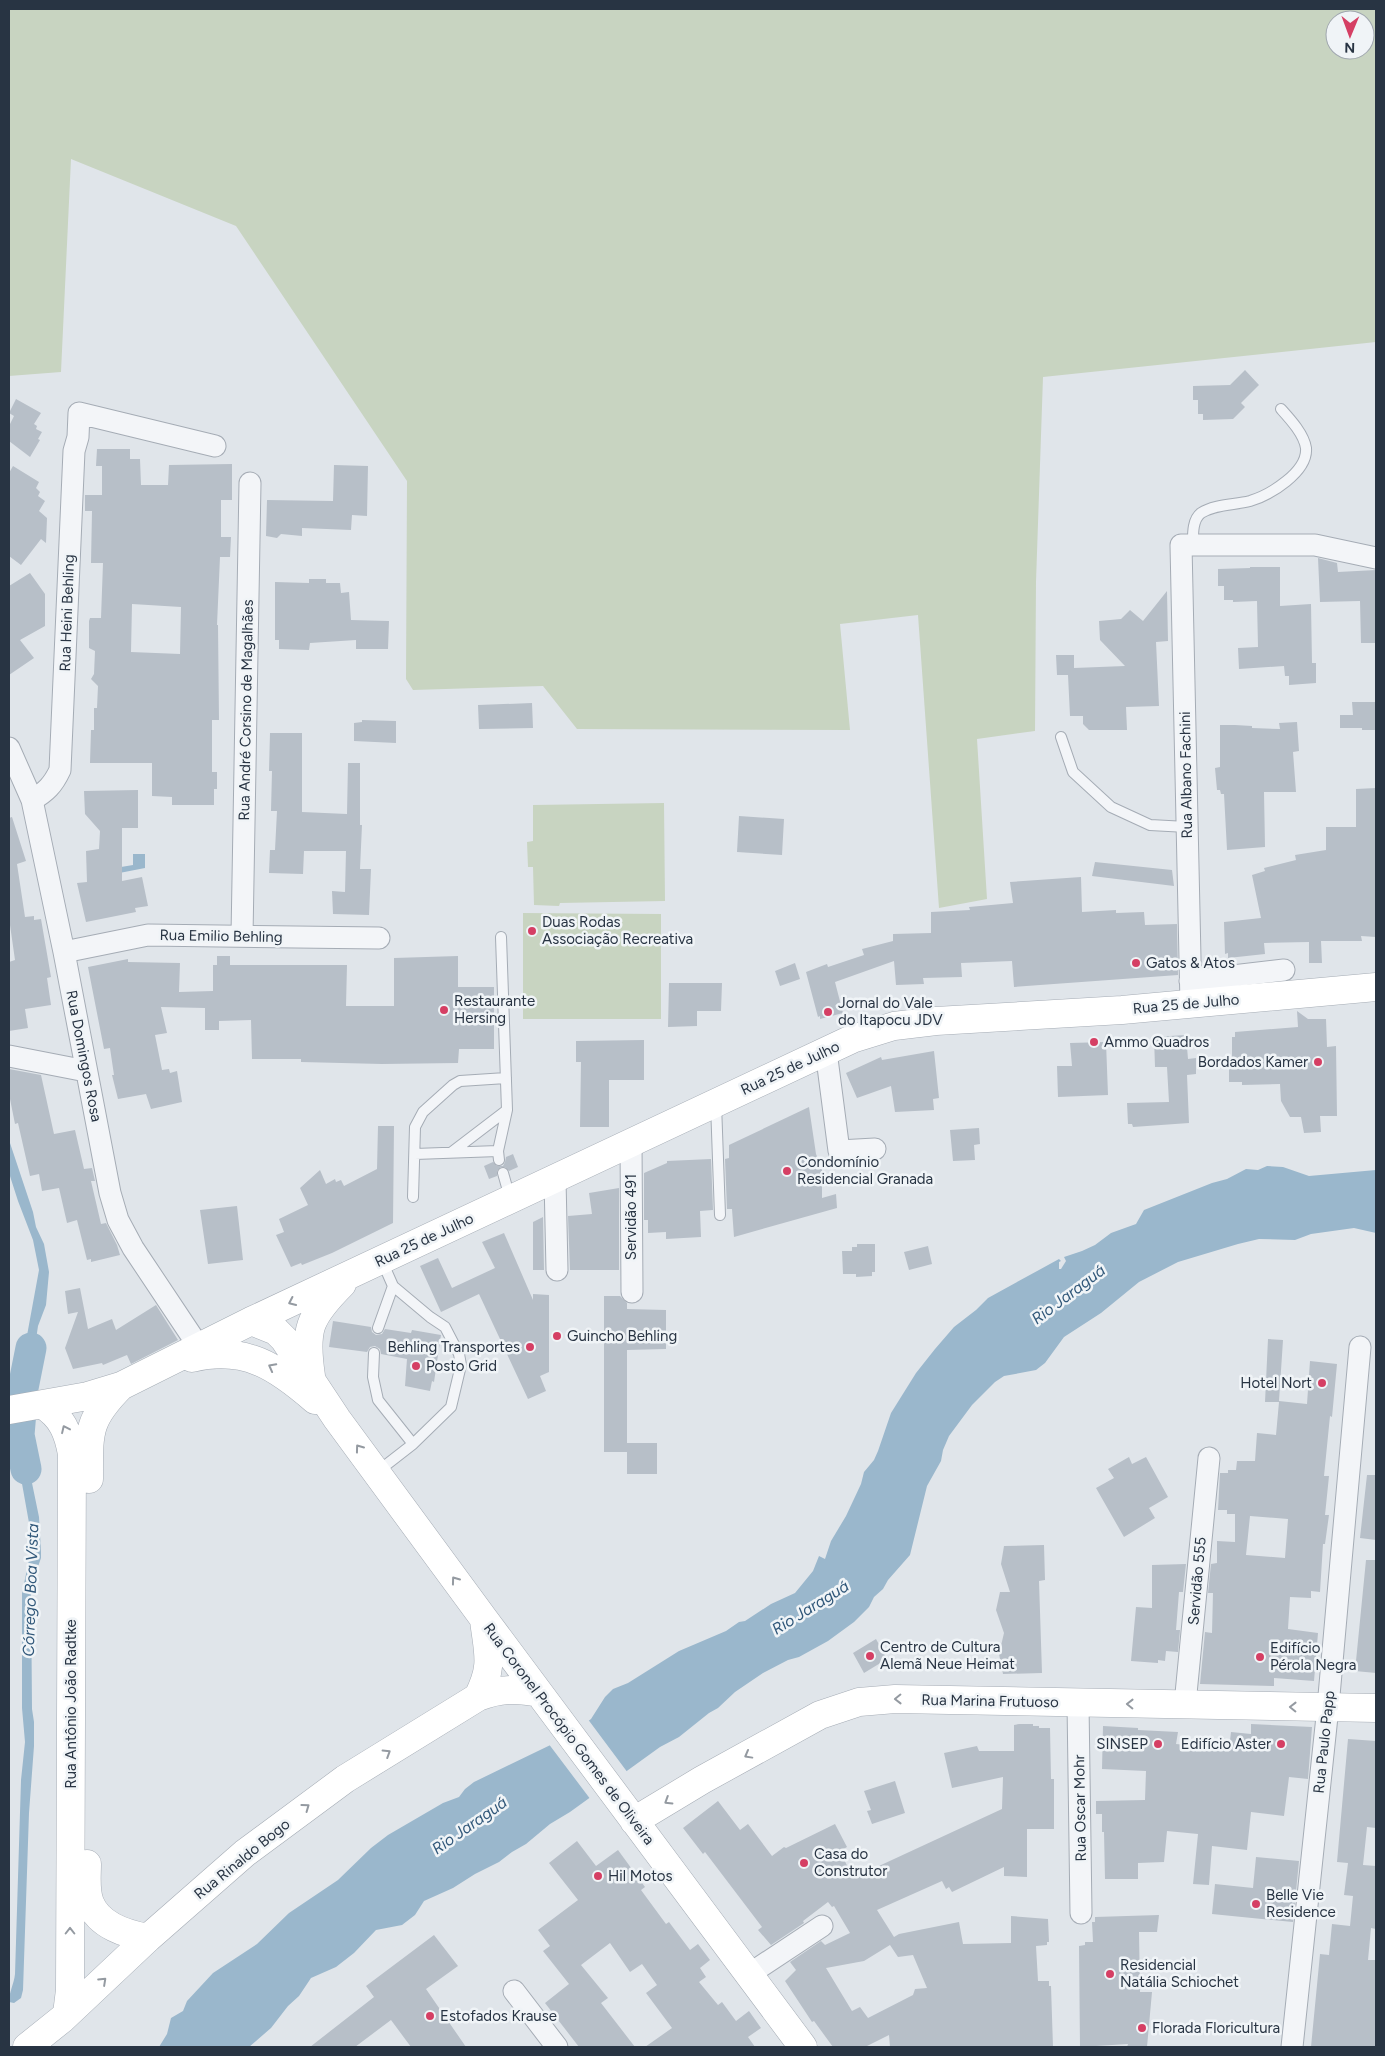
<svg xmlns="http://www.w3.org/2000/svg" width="1385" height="2056" font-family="Figtree,sans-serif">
	<rect width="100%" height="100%" fill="#e0e5ea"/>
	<path fill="#c8d4c1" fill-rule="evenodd" d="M9 9H1376V342L1043 377 1036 582 1035 731 977 739 987 899 939 908 918 615 840 624 850 730 577 729 543 686 413 690 406 679 407 481 236 226 71 159 61 372 9 376ZM1335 20H1365V50H1335Z
		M664 803 665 901 560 903 559 906 534 905 533 867H528L527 842 533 841V805Z
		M523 913 661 914V1019H523Z"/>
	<path fill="#9ab7cc" d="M133 854H145V868L104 876 103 870 133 865Z
		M9 1140 33 1212 36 1227 44 1244 49 1272 46 1305 38 1326 29 1388 17 1390 39 1270 33 1240 18 1201 9 1173Z
		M1267 1166 1283 1167 1309 1176 1376 1170V1233L1354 1228 1311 1234 1295 1240 1259 1239 1238 1244 1178 1262 1139 1282 1101 1313 1064 1337 1045 1363 1036 1370 1004 1376 995 1382 972 1405 949 1436 943 1450 941 1461 927 1486 910 1555 888 1580 883 1589 874 1597 869 1607 854 1622 828 1641 799 1657 788 1660 763 1673 735 1692 718 1708 709 1713 679 1737 660 1747 570 1812 550 1824 526 1844 512 1852 499 1862 475 1874 453 1888 424 1901 415 1915 402 1925 376 1930 354 1953 336 1967 311 1978 299 1996 288 2006 271 2028 249 2047H159L167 2034 171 2018 183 2011 187 2001 213 1973 257 1944 289 1913 338 1880 371 1848 388 1835 443 1803 459 1797 465 1789 474 1782 567 1737 591 1719 605 1697 613 1689 628 1683 679 1651 726 1631 739 1622 745 1621 771 1604 795 1593 813 1571 819 1556 825 1559 831 1541 846 1516 861 1484 864 1472 874 1460 878 1451 891 1413 916 1373 935 1349 954 1327 976 1310 988 1298 1059 1259 1061 1261 1059 1262V1269H1061L1066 1261 1064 1257 1082 1251 1095 1245 1111 1233 1136 1224 1144 1210 1212 1183 1227 1179 1246 1169 1258 1170Z
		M25 1427V1449L39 1517 41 1552V1558L31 1587 32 1709 34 1722V1746L29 1813 23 1990 21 1998 14 2003 9 2002C9 1992 14 1984 15 1974L21 1780 25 1742 22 1708V1593L29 1560 31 1534 16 1450 14 1428Z"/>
	<path fill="#e0e5ea" d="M587 1718 628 1773 591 1800 548 1743 565 1735Z"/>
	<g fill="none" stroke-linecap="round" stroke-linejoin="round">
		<path stroke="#9ab7cc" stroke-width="31" d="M26 1469 19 1435 23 1388 31 1348"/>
	</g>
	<path fill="#b7bfc8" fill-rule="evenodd" d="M1245 370 1259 385 1241 403 1245 407 1233 419 1203 420V414H1198V400H1193V386L1230 385Z
		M16 399 41 413 34 424 37 426 36 429 42 432 38 439 40 440 30 457 9 441V426L14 416 9 413Z
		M97 449H130V459H140L141 485H168L169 465 232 464V500H221V537H231L230 557H220L217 625H218L219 720H212V772H217V789H214V805H172V797L152 796V763H90L91 730H94V708H97L98 686 91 679 94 674 95 651 89 648V621L90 618H101L103 563H91L92 511H85V495H102V466H96ZM132 604 181 607 180 654 131 652Z
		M334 465 368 466 367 516 352 515 351 530 302 528V536L281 534 277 538 266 536 267 500 333 501Z
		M13 466 39 482 36 488 40 492 38 496 45 501 39 511 47 518 46 543 41 539 21 565 9 556V473Z
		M1318 558 1337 563 1338 572 1376 570V643H1361L1360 601 1320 602Z
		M1250 567H1280V606L1311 604 1312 663H1316V683L1289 685V676H1285L1284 666 1239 669 1238 648 1258 647 1257 601 1233 602V600H1224V586H1218V569L1250 568Z
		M30 573 45 594V626L20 640 34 658 9 675V586Z
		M309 579H326V583H340L341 593 349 592 351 620 389 621 388 649H356V640L310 643 309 650 279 649V640H275V582L309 583Z
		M1167 591 1168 641 1156 642 1159 706 1126 707 1127 730H1089L1083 724V716H1070L1068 675H1057L1056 655H1074V668L1125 666 1100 640 1099 621 1121 619 1130 610 1143 621Z
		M1352 702H1376V730H1362V728H1340V715H1353Z
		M532 703 533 728 479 729 478 705Z
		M362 720 396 721V743L354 741V723L362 722Z
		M1297 722 1299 751 1293 752 1296 792H1264L1265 847 1227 850 1224 794H1221L1220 790H1217L1215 768 1220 767V725H1235L1252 726V728L1280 729 1279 723Z
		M270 733H302V812L347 814 348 763H360V825H362L360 869H371L369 915 333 914 332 891 345 892 346 851H304L303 874 269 873 270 850H275L277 811H271L272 771H269Z
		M1376 788V937L1361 936 1362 941H1321L1322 963H1309V942L1264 943 1265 954 1228 958V953L1225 954 1224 922 1261 918 1252 875 1265 871 1264 868 1296 860 1295 855 1326 850V827H1356V789Z
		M138 790V828H122V881L142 877 148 906 135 908 136 912 86 922 77 883 87 882 86 851 99 849 100 831 85 814 84 791Z
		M739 816 784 819 782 855 737 852Z
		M12 817 26 861 17 864 25 917 34 916V920L41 919 51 977 47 978 51 1005 25 1009 28 1028 9 1031V962L15 960 9 918V818Z
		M1095 862 1172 870 1174 886 1092 876Z
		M1081 877 1082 912 1116 910V913L1144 912 1145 925 1177 924 1178 975 1014 987 1012 961 961 963 962 977 923 978 924 984 896 985 894 961 835 982 843 1013 820 1019V1016L818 1017 806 972 827 964 828 967 864 955 862 949 893 941V934L931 933V912L970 910 969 907 1013 903 1010 882Z
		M217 956H230V965H347L346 1006H394V958L458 956V987H494V1049H459L458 1063 382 1064 301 1062V1059H252L251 1020 219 1021V1030H205V1008L161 1007 167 1033 155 1035 162 1070 169 1069 170 1073 177 1071 182 1102 151 1109 146 1094 118 1099 112 1075H114L110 1048 104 1049 88 967 128 959V962L180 963 179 992 213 991V965H217Z
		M795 963 800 979 780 986 775 971Z
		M669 983H722L721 1011H697V1026L668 1027Z
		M1297 1011 1308 1019H1326L1327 1047 1336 1046 1337 1116H1320L1321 1132 1304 1133 1301 1117H1290L1281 1101 1280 1084 1242 1085V1082H1229V1063H1232V1037H1235V1032L1298 1027Z
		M1186 1035 1188 1059 1196 1058V1074L1187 1075 1189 1123 1133 1127 1132 1124H1128L1127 1103 1169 1102 1167 1067H1155L1154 1037Z
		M644 1040V1080H609V1127H580L581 1062H576V1041Z
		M1106 1042 1108 1095 1058 1097 1057 1066H1072L1070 1043Z
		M934 1051 939 1098 933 1099 934 1110 895 1112 891 1086 857 1098 846 1073 881 1057 882 1060Z
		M9 1069 41 1075 54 1134 75 1130 84 1169 92 1168 95 1181H91L101 1224 106 1223 117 1245 120 1255 91 1262V1259L87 1260 77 1220 67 1223 59 1188 42 1191 39 1174 30 1176 18 1123 15 1124 9 1094Z
		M809 1107 816 1154 822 1168V1198L836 1194 837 1208 734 1237 732 1209H727L725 1159 729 1158V1145Z
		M378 1126H394L393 1223 332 1253 302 1265 301 1263 291 1267 276 1235 284 1232 279 1219 308 1205 300 1188 320 1170 326 1184 335 1179 336 1182 341 1180 344 1186 377 1169Z
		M979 1128 980 1144 974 1145 975 1160 953 1161 950 1130Z
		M513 1154 518 1167 509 1171 505 1167H501L497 1171V1176L489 1179 484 1166 493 1162 497 1166H503L505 1162 506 1157Z
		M711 1159 713 1210 700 1211 701 1237 666 1239V1232L648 1233V1220H644V1173L667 1163V1161Z
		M619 1188V1270H570L568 1216 592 1214 589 1193Z
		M237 1206 243 1260 208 1264 200 1210Z
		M543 1217 544 1270H533V1222Z
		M504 1233 533 1300V1294L549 1295V1372L540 1376 546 1391 528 1399 479 1294 441 1312 420 1266 438 1258 452 1288 495 1268 482 1242Z
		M857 1244H875V1272H872V1276L856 1277V1274H843L842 1251H852V1247H857Z
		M928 1246 932 1264 909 1270 904 1252Z
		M80 1288 88 1329 112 1319 116 1330 156 1305 178 1340 131 1364 127 1355 103 1365 102 1363 73 1369 65 1348 78 1312 68 1314 65 1291Z
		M604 1296H620L627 1303V1309L666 1310V1349L627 1350V1452H604Z
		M333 1321 371 1327 372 1332 376 1335 382 1334 385 1329 411 1333 412 1330 441 1335 434 1382 432 1381 430 1391 405 1386 407 1359 381 1354 380 1349 375 1346 370 1347 367 1352 329 1347Z
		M1268 1339 1283 1340 1279 1401 1307 1404 1310 1361 1337 1364 1332 1417 1330 1416 1324 1476H1329L1325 1515H1329L1325 1544H1323L1320 1592 1311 1591V1598L1290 1597 1288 1629 1318 1633 1314 1681 1274 1678V1686L1200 1684 1205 1632 1212 1633 1213 1593H1208L1211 1564 1217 1563V1541L1235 1542V1514H1227V1510H1218L1220 1473H1228V1470H1236L1237 1461H1255L1257 1433 1276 1435 1279 1402H1265ZM1250 1516 1288 1519 1285 1558 1246 1555Z
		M627 1443H657V1474H627Z
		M1129 1457 1132 1464 1146 1457 1168 1497 1149 1508 1155 1518 1124 1537 1096 1488 1114 1478 1108 1469Z
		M1367 1475H1376V1540L1360 1538Z
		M1044 1545 1045 1580 1039 1581 1042 1673 1003 1674 999 1654 1004 1633 996 1610 1000 1592H1010L1001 1564 1004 1546Z
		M1366 1560H1376V1673L1355 1671Z
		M1186 1564 1183 1592H1179L1176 1630H1180L1178 1652 1166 1651 1165 1661 1158 1660V1663L1131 1661 1136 1607 1152 1608V1565Z
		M876 1639 887 1659 864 1673 853 1653Z
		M1019 1724H1033V1726H1039V1728H1050L1051 1779H1054V1829H1027V1877L1004 1876V1867L952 1892 949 1887 946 1889 942 1881 877 1910 894 1937 899 1934 959 1922 963 1944 1011 1943V1916L1048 1919 1049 1942H1047V1945L1036 1946 1038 1981H1049V1986H1051L1053 2047H890L889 2035 865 2047H833L814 2021 812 2022 785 1981 796 1970 790 1962 821 1941 825 1945 850 1933 834 1906 832 1907 828 1902 803 1921 804 1923 771 1945 758 1930 762 1927 705 1852 703 1854 683 1828 718 1801 740 1830 748 1824 772 1856 784 1847 786 1848 835 1824 847 1847 840 1851 853 1878 1002 1809 1003 1777 952 1788 944 1753 977 1746 979 1751H1014V1725ZM890 1945 898 1957 913 1955 927 1988 915 1989 913 1995 868 2018 860 2007 852 2011 826 1968 864 1961Z
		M1251 1724 1312 1727 1308 1779 1289 1777 1284 1816 1251 1812 1247 1850 1212 1846 1209 1885 1193 1884 1198 1834 1167 1831 1164 1862 1138 1863V1879H1105L1104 1832H1102V1814H1096V1801L1145 1800 1146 1771 1102 1769 1103 1726 1138 1728V1730L1178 1732 1176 1744 1229 1749 1231 1732 1251 1734Z
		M1348 1739 1376 1741V1828L1367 1827 1363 1865 1376 1866V1929L1371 1928 1368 1960H1376V2047H1311L1320 1954 1329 1955 1332 1924 1350 1926 1353 1896 1344 1895 1348 1863 1337 1862Z
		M895 1781 905 1813 872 1824 867 1811 871 1810 864 1791Z
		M577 1841 596 1866 618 1850 645 1887 641 1890 666 1924 669 1922 690 1950 698 1944 710 1960 700 1968 706 1977 699 1982 718 2005 722 2002 736 2021 749 2011 761 2028 748 2037 755 2047H645L672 2028 646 1993 657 1985 642 1964 630 1972 610 1943 581 1965 608 1998 601 2003 635 2047H579L545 2003 569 1984 543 1951 550 1946 538 1930 578 1900 549 1863Z
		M1256 1857 1299 1861 1293 1922 1212 1914 1215 1884 1253 1888Z
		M1159 1915 1157 1932H1139L1140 1992H1152L1147 2047H1127L1128 2044 1080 2047 1079 1946 1085 1945V1942H1093L1092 1922H1095V1917Z
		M434 1935 458 1966 426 1989 466 2047H411L391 2020 355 2047H310L374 1997 366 1986Z"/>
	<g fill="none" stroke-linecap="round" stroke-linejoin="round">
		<defs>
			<path id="lane" d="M1193 545C1193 535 1192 520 1201 513 1215 504 1235 505 1250 501 1270 495 1308 472 1306 448 1304 434 1290 419 1281 409
				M1061 737 1073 772 1111 807 1150 825 1187 827
				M716 1104 720 1215
				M452 1152 507 1110
				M415 1154 498 1151
				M499 1160 498 1151 507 1110 501 937
				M503 1173 510 1198
				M413 1197 415 1127 423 1112 453 1085 460 1081 506 1078
				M378 1328 393 1286
				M374 1353 373 1377 378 1400 413 1444
				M377 1472 413 1444 451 1407 461 1365 459 1354 445 1327 430 1317 393 1286 382 1261"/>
			<path id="street" d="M9 748 32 800 64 952 110 1193 118 1220 133 1248 199 1347
				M32 800C46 792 53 785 60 770L74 451 78 437 79 413 215 446
				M242 936 250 483
				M64 952 148 935 379 938
				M1190 981 1284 970
				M1191 1004 1181 545H1315L1376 558
				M826 1051 839 1151 875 1149
				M9 1056 86 1071
				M631 1143 632 1292
				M555 1179 557 1270
				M1078 1703 1081 1913
				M1185 1704 1209 1458
				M748 1975 822 1926
				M514 1991 557 2047
				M1292 2047 1328 1707 1360 1347"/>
			<path id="secondary" d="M251 1321 276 1331 284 1339 337 1419 484 1619 803 2047
				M192 1358C245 1345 277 1367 315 1400
				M311 1376C304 1329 309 1317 342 1284
				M43 1405C62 1417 68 1432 72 1454L70 1990 67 2014
				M9 1410 88 1396 121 1386 251 1321 852 1039 894 1026 936 1021 1122 1010 1376 987
				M89 1479C89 1432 87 1420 121 1386
				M478 1697C494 1665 488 1654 484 1620
				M634 1821 702 1780 820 1715 859 1702 895 1699 1376 1708
				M87 1864C87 1876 85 1891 90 1903 99 1926 126 1934 148 1938
				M27 2047 62 2019 148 1938 245 1853 345 1779 478 1697C499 1689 516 1688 539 1693"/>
		</defs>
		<use href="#lane" stroke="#a5acb5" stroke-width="12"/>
		<use href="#street" stroke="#a5acb5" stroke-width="23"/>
		<use href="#secondary" stroke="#a5acb5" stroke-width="29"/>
		<use href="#lane" stroke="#f3f5f8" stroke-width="10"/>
		<use href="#street" stroke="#f3f5f8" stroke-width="21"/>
		<use href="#secondary" stroke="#fff" stroke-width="28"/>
	</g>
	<defs><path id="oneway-chevron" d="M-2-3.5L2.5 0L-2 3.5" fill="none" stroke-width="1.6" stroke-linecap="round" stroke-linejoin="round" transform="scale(1.25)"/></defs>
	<g stroke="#949aa1">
		<use href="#oneway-chevron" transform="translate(292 1302) rotate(155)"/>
		<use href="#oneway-chevron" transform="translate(272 1367) rotate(-152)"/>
		<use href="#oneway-chevron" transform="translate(65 1429) rotate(-115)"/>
		<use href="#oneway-chevron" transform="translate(359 1448) rotate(-126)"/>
		<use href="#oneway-chevron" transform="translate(455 1580) rotate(-126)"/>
		<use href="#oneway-chevron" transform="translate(898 1699) rotate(179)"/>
		<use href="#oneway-chevron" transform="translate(1130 1704) rotate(-179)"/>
		<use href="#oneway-chevron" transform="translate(1293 1707) rotate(-179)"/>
		<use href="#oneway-chevron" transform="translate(387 1753) rotate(-32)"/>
		<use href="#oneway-chevron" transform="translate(748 1755) rotate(151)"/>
		<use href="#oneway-chevron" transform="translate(668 1801) rotate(148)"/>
		<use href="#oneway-chevron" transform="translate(306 1807) rotate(-36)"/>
		<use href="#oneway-chevron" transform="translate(70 1931) rotate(-90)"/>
		<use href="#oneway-chevron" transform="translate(103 1981) rotate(-43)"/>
	</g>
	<g fill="#d53f64" stroke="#f0f4f7" stroke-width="2">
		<circle cx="532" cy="931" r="5"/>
		<circle cx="1136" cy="963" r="5"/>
		<circle cx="444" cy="1010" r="5"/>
		<circle cx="828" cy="1012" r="5"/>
		<circle cx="1094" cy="1042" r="5"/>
		<circle cx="1318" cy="1062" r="5"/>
		<circle cx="787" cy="1171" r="5"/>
		<circle cx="557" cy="1336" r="5"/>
		<circle cx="530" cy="1347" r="5"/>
		<circle cx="416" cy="1366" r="5"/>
		<circle cx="1322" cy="1383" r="5"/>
		<circle cx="870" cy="1656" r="5"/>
		<circle cx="1260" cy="1657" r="5"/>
		<circle cx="1158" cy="1744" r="5"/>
		<circle cx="1281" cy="1744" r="5"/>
		<circle cx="804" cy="1863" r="5"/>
		<circle cx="598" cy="1876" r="5"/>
		<circle cx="1256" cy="1904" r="5"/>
		<circle cx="1110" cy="1974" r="5"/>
		<circle cx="430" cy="2016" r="5"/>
		<circle cx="1142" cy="2028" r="5"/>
	</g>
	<g text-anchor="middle" stroke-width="5" stroke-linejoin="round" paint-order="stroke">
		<g font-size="15" fill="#283443" stroke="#f0f4f7">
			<text transform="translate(67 613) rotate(-88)" y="5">Rua Heini Behling</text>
			<text transform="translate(246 710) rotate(-89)" y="5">Rua André Corsino de Magalhães</text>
			<text transform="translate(1186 775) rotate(-91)" y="5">Rua Albano Fachini</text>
			<text transform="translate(221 936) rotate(1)" y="5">Rua Emilio Behling</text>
			<text transform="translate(1186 1004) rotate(-5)" y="5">Rua 25 de Julho</text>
			<text transform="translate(84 1056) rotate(79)" y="5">Rua Domingos Rosa</text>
			<text transform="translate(790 1068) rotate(-25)" y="5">Rua 25 de Julho</text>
			<text transform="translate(631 1217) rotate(-90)" y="5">Servidão 491</text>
			<text transform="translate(424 1240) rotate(-25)" y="5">Rua 25 de Julho</text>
			<text transform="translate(1197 1581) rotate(-85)" y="5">Servidão 555</text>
			<text transform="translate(990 1701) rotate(1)" y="5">Rua Marina Frutuoso</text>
			<text transform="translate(71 1704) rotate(-90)" y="5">Rua Antônio João Radtke</text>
			<text transform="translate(569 1734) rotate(53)" y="5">Rua Coronel Procópio Gomes de Oliveira</text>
			<text transform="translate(1324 1742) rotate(-84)" y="5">Rua Paulo Papp</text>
			<text transform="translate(1080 1808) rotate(-91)" y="5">Rua Oscar Mohr</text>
			<text transform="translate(242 1859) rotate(-39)" y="5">Rua Rinaldo Bogo</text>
		</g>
		<g font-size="15" fill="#283443" stroke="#f0f4f7" text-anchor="start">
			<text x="542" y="927">Duas Rodas<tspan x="542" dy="17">Associação Recreativa</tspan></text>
			<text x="1146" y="968">Gatos &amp; Atos</text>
			<text x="454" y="1006">Restaurante<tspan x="454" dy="17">Hersing</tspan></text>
			<text x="838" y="1008">Jornal do Vale<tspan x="838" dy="17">do Itapocu JDV</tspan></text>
			<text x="1104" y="1047">Ammo Quadros</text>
			<text x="1308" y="1067" text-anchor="end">Bordados Kamer</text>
			<text x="797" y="1167">Condomínio<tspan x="797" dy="17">Residencial Granada</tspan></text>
			<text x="567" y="1341">Guincho Behling</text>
			<text x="520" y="1352" text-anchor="end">Behling Transportes</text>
			<text x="426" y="1371">Posto Grid</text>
			<text x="1312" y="1388" text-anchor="end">Hotel Nort</text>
			<text x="880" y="1652">Centro de Cultura<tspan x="880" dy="17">Alemã Neue Heimat</tspan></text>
			<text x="1270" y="1653">Edifício<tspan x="1270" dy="17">Pérola Negra</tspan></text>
			<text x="1148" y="1749" text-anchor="end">SINSEP</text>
			<text x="1271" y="1749" text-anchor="end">Edifício Aster</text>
			<text x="814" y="1859">Casa do<tspan x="814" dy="17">Construtor</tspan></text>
			<text x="608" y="1881">Hil Motos</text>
			<text x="1266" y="1900">Belle Vie<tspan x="1266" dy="17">Residence</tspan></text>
			<text x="1120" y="1970">Residencial<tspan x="1120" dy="17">Natália Schiochet</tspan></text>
			<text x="440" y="2021">Estofados Krause</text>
			<text x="1152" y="2033">Florada Floricultura</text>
		</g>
		<g font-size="16" font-style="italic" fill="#305779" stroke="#f0f4f7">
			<text transform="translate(1068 1294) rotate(-37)" y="6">Rio Jaraguá</text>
			<text transform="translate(30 1590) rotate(-88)" y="6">Córrego Boa Vista</text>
			<text transform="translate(810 1607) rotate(-32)" y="6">Rio Jaraguá</text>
			<text transform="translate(469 1825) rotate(-35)" y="6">Rio Jaraguá</text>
		</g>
	</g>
	<rect width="1385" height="2056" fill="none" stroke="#283443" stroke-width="20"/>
	<g transform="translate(1350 35) rotate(181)"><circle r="24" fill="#f0f4f7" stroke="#a0a7af"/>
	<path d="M0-4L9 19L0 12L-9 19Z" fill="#d53f64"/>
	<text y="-8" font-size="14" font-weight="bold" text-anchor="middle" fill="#283443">N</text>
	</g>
</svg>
